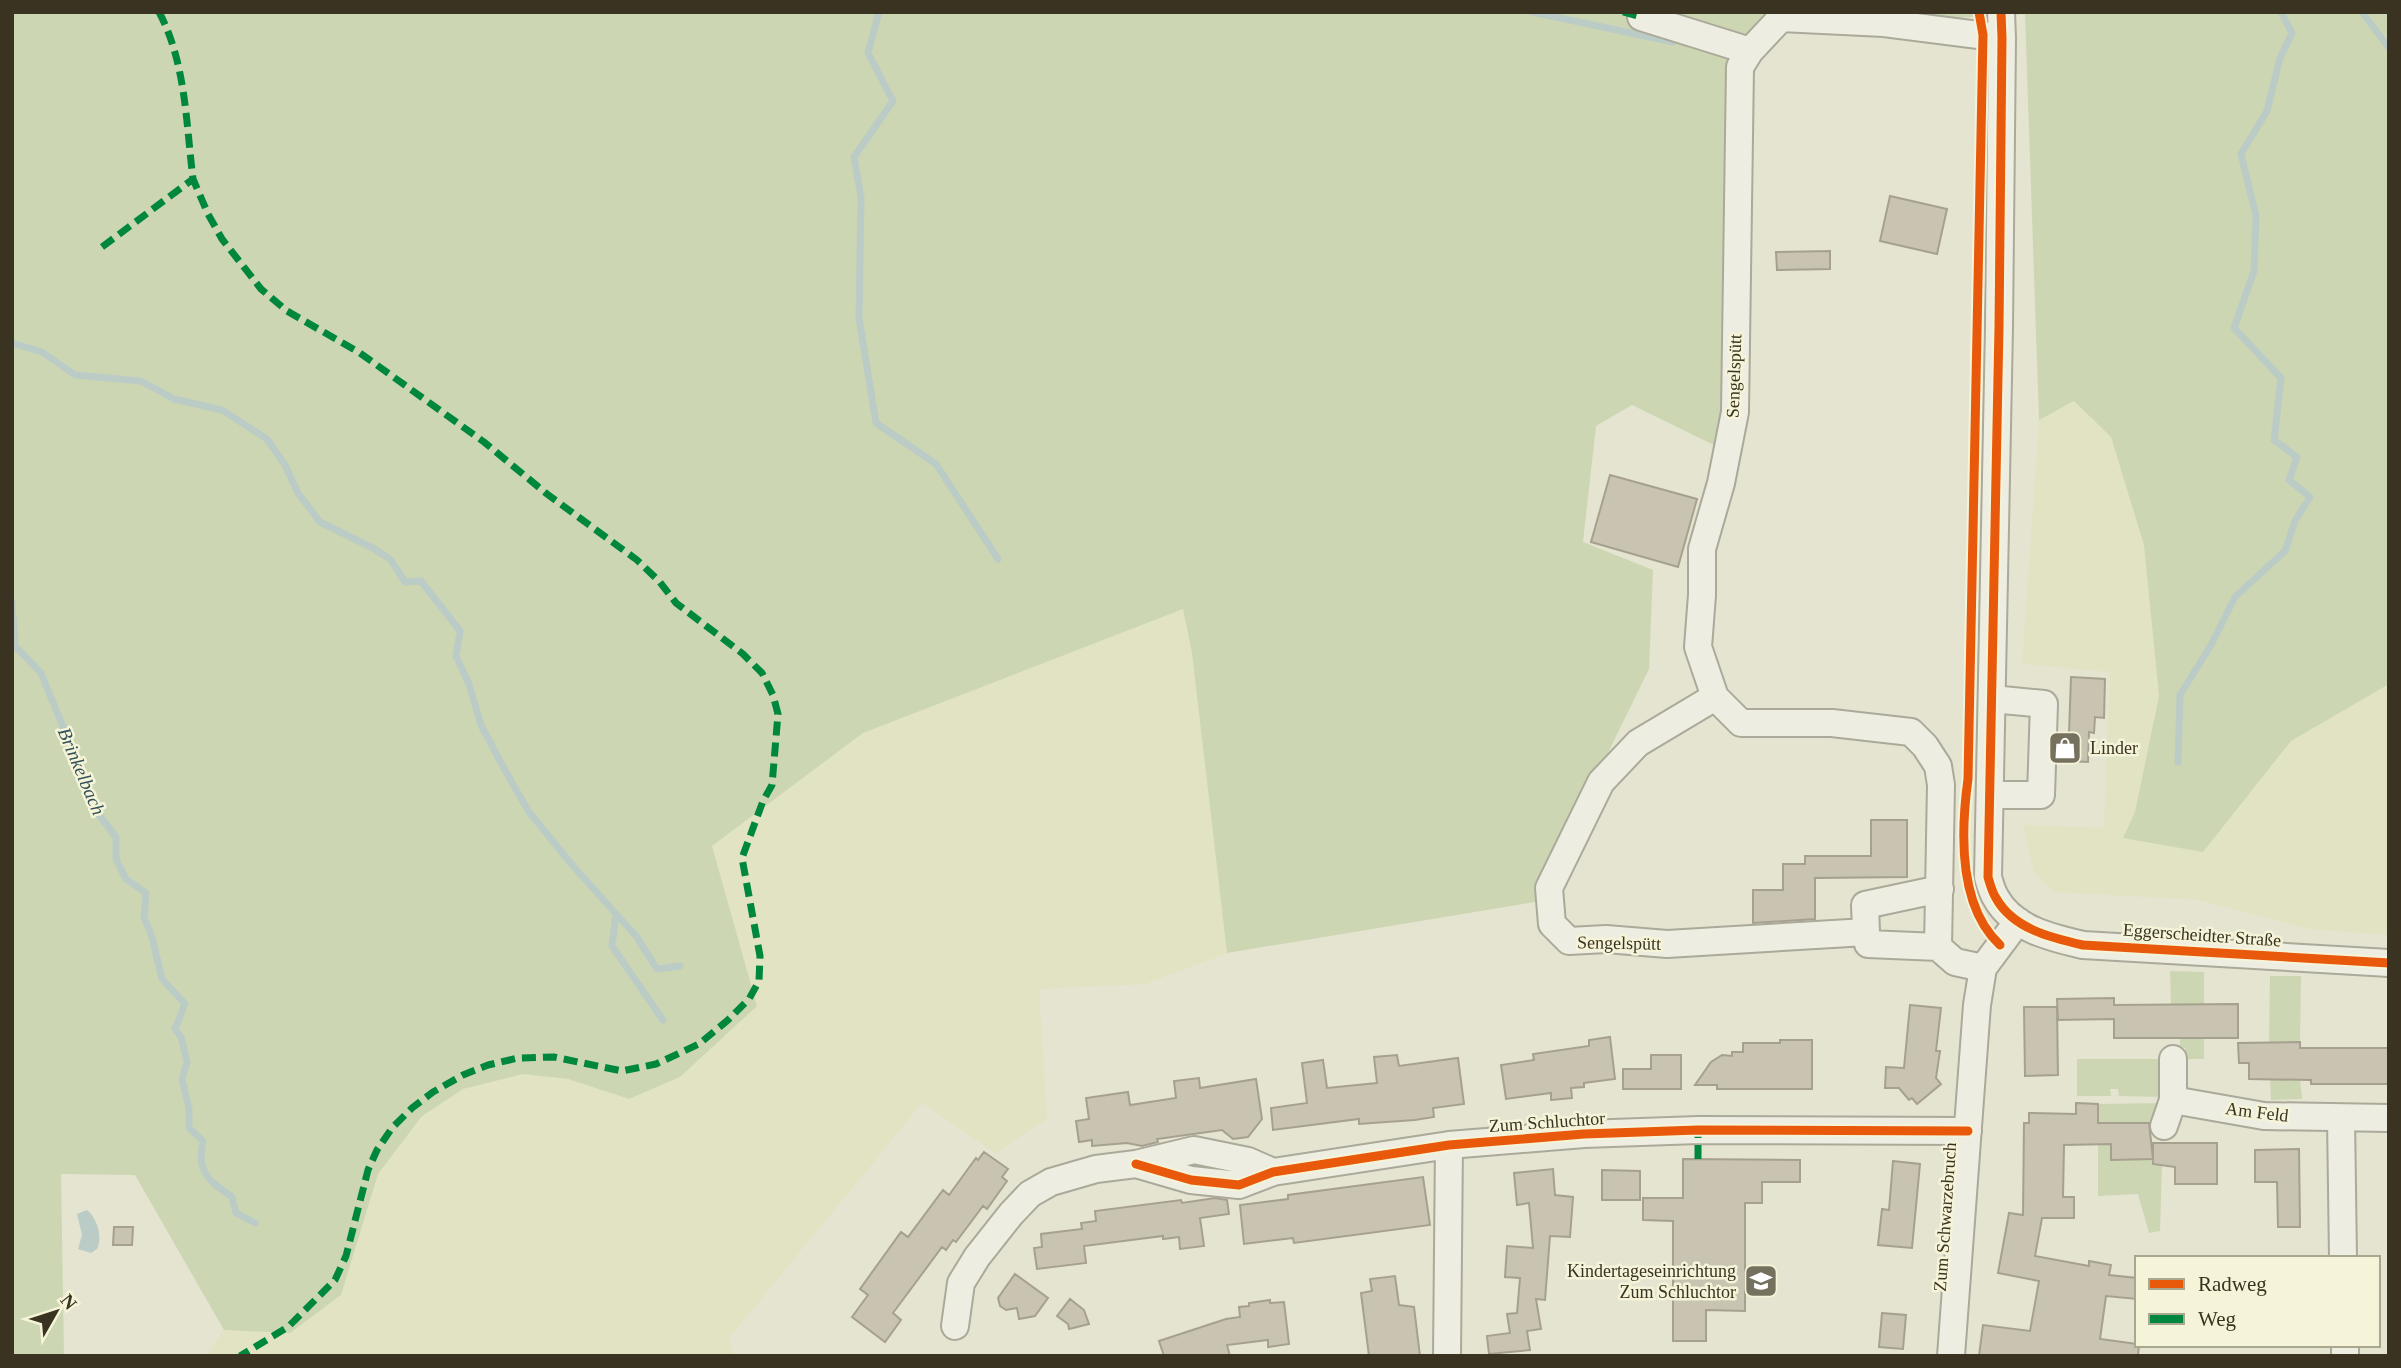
<svg xmlns="http://www.w3.org/2000/svg" width="2401" height="1368" font-family="'Times New Roman',serif">
	<rect width="100%" height="100%" fill="#e5e4d0"/>
	<path fill="#e1e3c2" d="M2074 401 2111 437 2144 545 2159 696 2135 812 2203 852 2291 741 2389 684V935L2309 929 2199 900 2054 892 2034 872 2023 825 2104 828 2110 672 2022 664 2039 420Z
		M1183 608 1192 653 1227 953 1145 984 1039 989 1047 1119 995 1153 922 1103 729 1338 734 1356H206L224 1330 290 1333 341 1295 378 1174 422 1116 463 1089 523 1074 568 1079 629 1099 757 1006 712 846 777 796 863 733Z"/>
	<path fill="#cdd6b3" d="M12 12H2389V684L2291 741 2203 852 2123 838 2135 812 2159 696 2144 545 2111 437 2074 401 2039 420 2025 14 1936 19 1776 13 1732 50 1722 449 1632 405 1596 426 1583 542 1653 570 1649 669 1535 902 1227 953 1192 653 1183 609 863 733 712 846 757 1006 680 1077 629 1099 568 1079 523 1074 463 1089 422 1116 378 1174 341 1295 290 1333 224 1330 135 1175 61 1174 64 1356H12Z
		M2170 971 2204 972V1005L2171 1004Z
		M2270 976H2301L2300 1042 2269 1043Z
		M2180 1038H2204V1059H2185V1048L2180 1047Z
		M2077 1059H2163V1097L2119 1096 2118 1089H2110L2111 1096H2077Z
		M2270 1079H2300L2302 1099 2271 1100Z
		M2164 1103V1123H2111V1160H2153V1164H2162L2160 1231 2149 1233 2138 1194 2098 1196V1104Z"/>
	<path fill="#bbccc6" d="M87 1210C97 1218 103 1237 97 1249L91 1253 78 1249 82 1235 77 1214Z"/>
	<g fill="none" stroke-linecap="round" stroke-linejoin="round">
		<path stroke="#bbccc6" stroke-width="7" d="M879 12 868 53 893 101 854 157 861 197 859 318 876 423 936 464 998 559
			M1532 12 1673 42
			M2362 12 2389 48
			M12 343 42 352 75 375 141 381 174 399 222 410 267 439 285 465 298 493 320 522 373 548 390 559 405 582 421 581 460 631 456 656 469 684 481 725 507 774 529 812 573 866 636 936 657 969 680 966
			M12 602 15 646 41 673 99 815 116 837V859L126 879 146 893 144 917 152 937 162 979 185 1004 175 1029 181 1037 187 1062 182 1079 189 1109V1128L203 1141C196 1172 209 1181 232 1197L236 1213 255 1223
			M2178 762 2180 695 2211 645 2235 597 2285 551 2295 521 2310 497 2289 480 2297 457 2274 440 2281 378 2234 328 2254 271 2256 216 2241 154 2267 111 2280 58 2292 33 2281 12
			M616 914 612 946 663 1020"/>
	</g>
	<path fill="#c8c4b1" stroke="#a6a18f" stroke-width="2" d="M1890 196 1947 209 1937 254 1880 241Z
		M1830 251V269L1777 270 1776 252Z
		M1610 475 1697 499 1678 567 1591 542Z
		M2071 677 2105 679 2104 718 2095 717 2094 733 2089 732 2088 762 2068 761Z
		M1871 820H1907V877L1815 878V919L1753 923V890H1783V864H1805V856H1871Z
		M2114 998V1005L2238 1004V1038H2114V1019L2058 1020 2057 999Z
		M1910 1005 1941 1008 1936 1051H1940L1936 1078 1941 1084 1917 1104 1912 1098 1909 1100 1899 1088H1885L1886 1067 1904 1068Z
		M2024 1007H2057L2058 1075 2025 1076Z
		M1610 1037 1615 1079 1584 1083V1087L1571 1088 1572 1098 1551 1100V1093L1506 1099 1501 1065 1534 1060 1533 1054 1589 1046V1040Z
		M1780 1040H1812V1089H1717V1085H1695L1711 1062 1722 1055 1732 1056V1052H1743V1043H1780Z
		M2300 1042V1048H2389V1084H2311V1080L2249 1079V1063H2239L2238 1043Z
		M1397 1055 1399 1066 1458 1058 1464 1104 1433 1108 1434 1117 1415 1120 1359 1124V1119L1273 1130 1271 1108 1307 1103 1302 1063 1323 1060 1327 1088 1377 1083 1374 1057Z
		M1651 1055H1681V1089H1623V1069H1651Z
		M1199 1078 1200 1088 1256 1079 1262 1119 1248 1137 1233 1139 1222 1130 1157 1139 1158 1142 1142 1146 1127 1143 1092 1146V1140L1079 1142 1076 1121 1089 1119 1086 1098 1128 1092 1130 1105 1176 1098 1174 1081Z
		M2076 1103 2098 1104V1123H2149L2153 1159 2111 1160V1144L2064 1145 2063 1197H2074V1218H2042L2035 1256 2089 1266V1261L2111 1265 2109 1275 2137 1278V1299L2106 1296 2100 1339 2137 1344 2139 1345 2138 1356H1979L1983 1325 2030 1331 2039 1281 1998 1273 2009 1213 2023 1215 2024 1123H2029V1113L2076 1114Z
		M2153 1143H2217V1184H2175V1167L2153 1164Z
		M2299 1149 2300 1227H2278L2277 1182H2255V1150Z
		M984 1152 1008 1169 1002 1177 1007 1181 987 1209 983 1206 956 1242 953 1240 946 1250 942 1247 893 1313 901 1320 885 1342 852 1317 868 1295 860 1289 901 1232 908 1237 943 1190 949 1195 976 1158 978 1160Z
		M1683 1159 1800 1160V1182H1762V1203H1745V1311L1706 1310V1341H1673V1221L1643 1220V1198H1683Z
		M1893 1161 1920 1164 1912 1248 1878 1245 1882 1209 1889 1210Z
		M1553 1169 1555 1195 1573 1197 1570 1237 1550 1236 1545 1300 1536 1299 1541 1329 1527 1331 1530 1350 1489 1354 1487 1336 1510 1333 1507 1314 1517 1313 1520 1278 1505 1277 1507 1246 1533 1248 1529 1203 1517 1205 1514 1173Z
		M1602 1170 1640 1171V1200H1602Z
		M1423 1177 1430 1225 1294 1243 1293 1238 1244 1244 1240 1205 1288 1199V1195Z
		M1215 1198 1227 1200 1229 1214 1200 1218 1204 1246 1180 1249 1179 1237 1163 1239V1236L1084 1246 1086 1263 1037 1269 1034 1248 1042 1247 1041 1234 1082 1229 1081 1223 1096 1221 1095 1211 1181 1200 1182 1203Z
		M114 1227H133L132 1245H113Z
		M1015 1274 1048 1298 1035 1316 1019 1319 1017 1308 1006 1310 1000 1306 998 1298Z
		M1395 1276 1399 1305 1414 1307 1420 1356H1369L1361 1293 1372 1291 1370 1279Z
		M1070 1299 1084 1310 1089 1324 1069 1329 1068 1324 1057 1316Z
		M1270 1300V1303L1284 1302 1289 1344 1268 1347V1340L1227 1345 1230 1356H1164L1159 1341 1226 1319 1240 1317 1239 1307 1249 1306V1303Z
		M1882 1313 1906 1315 1903 1349 1879 1347Z"/>
	<g fill="none" stroke-linecap="round" stroke-linejoin="round">
		<defs>
			<path id="minor" d="M2001 12 2002 38 1999 327 1988 877C1990 884 1992 892 1996 898 2013 929 2052 938 2083 945L2389 963
				M1641 17 1750 51 1781 18 1884 23 2002 38
				M1750 51 1740 67 1735 412 1721 483 1702 549V595L1698 647 1715 697 1741 723H1832L1911 732 1925 746 1938 766 1941 785 1938 947
				M1715 697 1638 743 1601 782 1549 888 1552 924 1569 941 1606 939 1667 944 1866 932 1868 944 1938 947 1955 962 1983 968
				M1990 795H2041L2044 704 1992 699
				M1866 932 1865 905 1940 889
				M2173 1100 2264 1116 2389 1118
				M2341 1118 2343 1258
				M2164 1126 2173 1100V1059
				M1136 1164 1191 1180 1239 1185 1273 1172 1449 1145 1584 1134 1698 1130 1968 1131
				M955 1326 961 1283 977 1257 1011 1214 1030 1194 1051 1182 1096 1169 1136 1164 1194 1150 1248 1161 1273 1172
				M2345 1345V1356
				M1447 1356 1449 1145
				M1951 1356 1977 1005 1983 968 2018 921"/>
		</defs>
		<use href="#minor" stroke="#aba999" stroke-width="30"/>
		<use href="#minor" stroke="#eeede2" stroke-width="26"/>
		<path stroke="#00873e" stroke-width="7" stroke-dasharray="14 7" stroke-linecap="butt" d="M159 12C186 63 186 123 193 179L208 214 222 239 261 289 287 311 360 353 484 442 547 494 637 560 659 581 676 603 743 654 762 673 773 695 778 714 772 785 763 801 742 858 760 956 759 981 749 999 728 1020 699 1044 656 1064 622 1071 554 1057 518 1058 488 1065 463 1075 433 1092 412 1108 392 1128 377 1150 368 1170 346 1256 335 1280 288 1327 240 1356
			M1623 12 1641 17
			M102 247 193 179
			M1698 1159V1130"/>
		<defs>
			<path id="cycleway" d="M1979 12 1983 35 1968 779C1961 830 1958 906 2000 945
				M2001 12 2002 38 1999 327 1988 877C1990 884 1992 892 1996 898 2013 929 2052 938 2083 945L2389 963
				M1136 1164 1191 1180 1239 1185 1273 1172 1449 1145 1584 1134 1698 1130 1968 1131"/>
		</defs>
		<use href="#cycleway" stroke="#f5f4d8" stroke-width="13"/>
		<use href="#cycleway" stroke="#e8590c" stroke-width="9"/>
	</g>
	<defs>
		<symbol id="shop-square" viewBox="-11 -11 22 22"><rect x="-9" y="-9" width="18" height="18" rx="4" fill="#76715e" stroke="#f5f4d8"/><path d="M-5-2.5h2.3a2.7 3.5 0 0 1 5.4 0H5L5.5 6h-11ZM-1.5-2.5h3a1.5 2.3 0 0 0-3 0Z" fill="#fff"/></symbol>
		<symbol id="school-square" viewBox="-11 -11 22 22"><rect x="-9" y="-9" width="18" height="18" rx="4" fill="#76715e" stroke="#f5f4d8"/><path d="M0-5L7-2L0 1L-7-2ZM-4 1L0 2.5L4 1V4Q0 6-4 4Z" fill="#fff"/></symbol>
	</defs>
	<g fill-rule="evenodd">
		<use href="#shop-square" x="2046" y="729" width="38" height="38"/>
		<use href="#school-square" x="1742" y="1262" width="38" height="38"/>
	</g>
	<g text-anchor="middle" stroke-width="5" stroke-linejoin="round" paint-order="stroke">
		<g font-size="18" fill="#3a3321" stroke="#f5f4d8">
			<text transform="translate(1734 376) rotate(-88)" y="6">Sengelspütt</text>
			<text transform="translate(2202 935) rotate(4)" y="6">Eggerscheidter Straße</text>
			<text transform="translate(1619 943) rotate(1)" y="6">Sengelspütt</text>
			<text transform="translate(2257 1112) rotate(7)" y="6">Am Feld</text>
			<text transform="translate(1547 1122) rotate(-4)" y="6">Zum Schluchtor</text>
			<text transform="translate(1945 1217) rotate(-86)" y="6">Zum Schwarzebruch</text>
		</g>
		<g font-size="18" fill="#3a3321" stroke="#f5f4d8" text-anchor="start">
			<text x="2090" y="754">Linder</text>
			<text x="1736" y="1277" text-anchor="end">Kindertageseinrichtung<tspan x="1736" dy="21">Zum Schluchtor</tspan></text>
		</g>
		<g font-size="19" font-style="italic" fill="#315059" stroke="#f5f4d8">
			<text transform="translate(82 771) rotate(67)" y="7">Brinkelbach</text>
		</g>
	</g>
	<rect width="2401" height="1368" fill="none" stroke="#3a3321" stroke-width="28"/>
	<rect x="2135" y="1256" width="245" height="91" fill="#f5f4d8" stroke="#aaa78f" stroke-width="2"/>
	<rect x="2149" y="1279" width="35" height="10" fill="#e8590c" stroke="#aaa78f" stroke-width="2"/>
	<text x="2198" y="1291" font-size="21" fill="#3a3321">Radweg</text>
	<rect x="2149" y="1314" width="35" height="10" fill="#00873e" stroke="#aaa78f" stroke-width="2"/>
	<text x="2198" y="1326" font-size="21" fill="#3a3321">Weg</text>
	<g transform="translate(56 1312) rotate(51)" stroke="#f5f4d8" stroke-width="5" paint-order="stroke">
	<path d="M0-5L12 26L0 18L-12 26Z" fill="#3a3321"/>
	<text y="-10" font-size="19" font-weight="bold" text-anchor="middle" fill="#3a3321">N</text>
	</g>
</svg>
